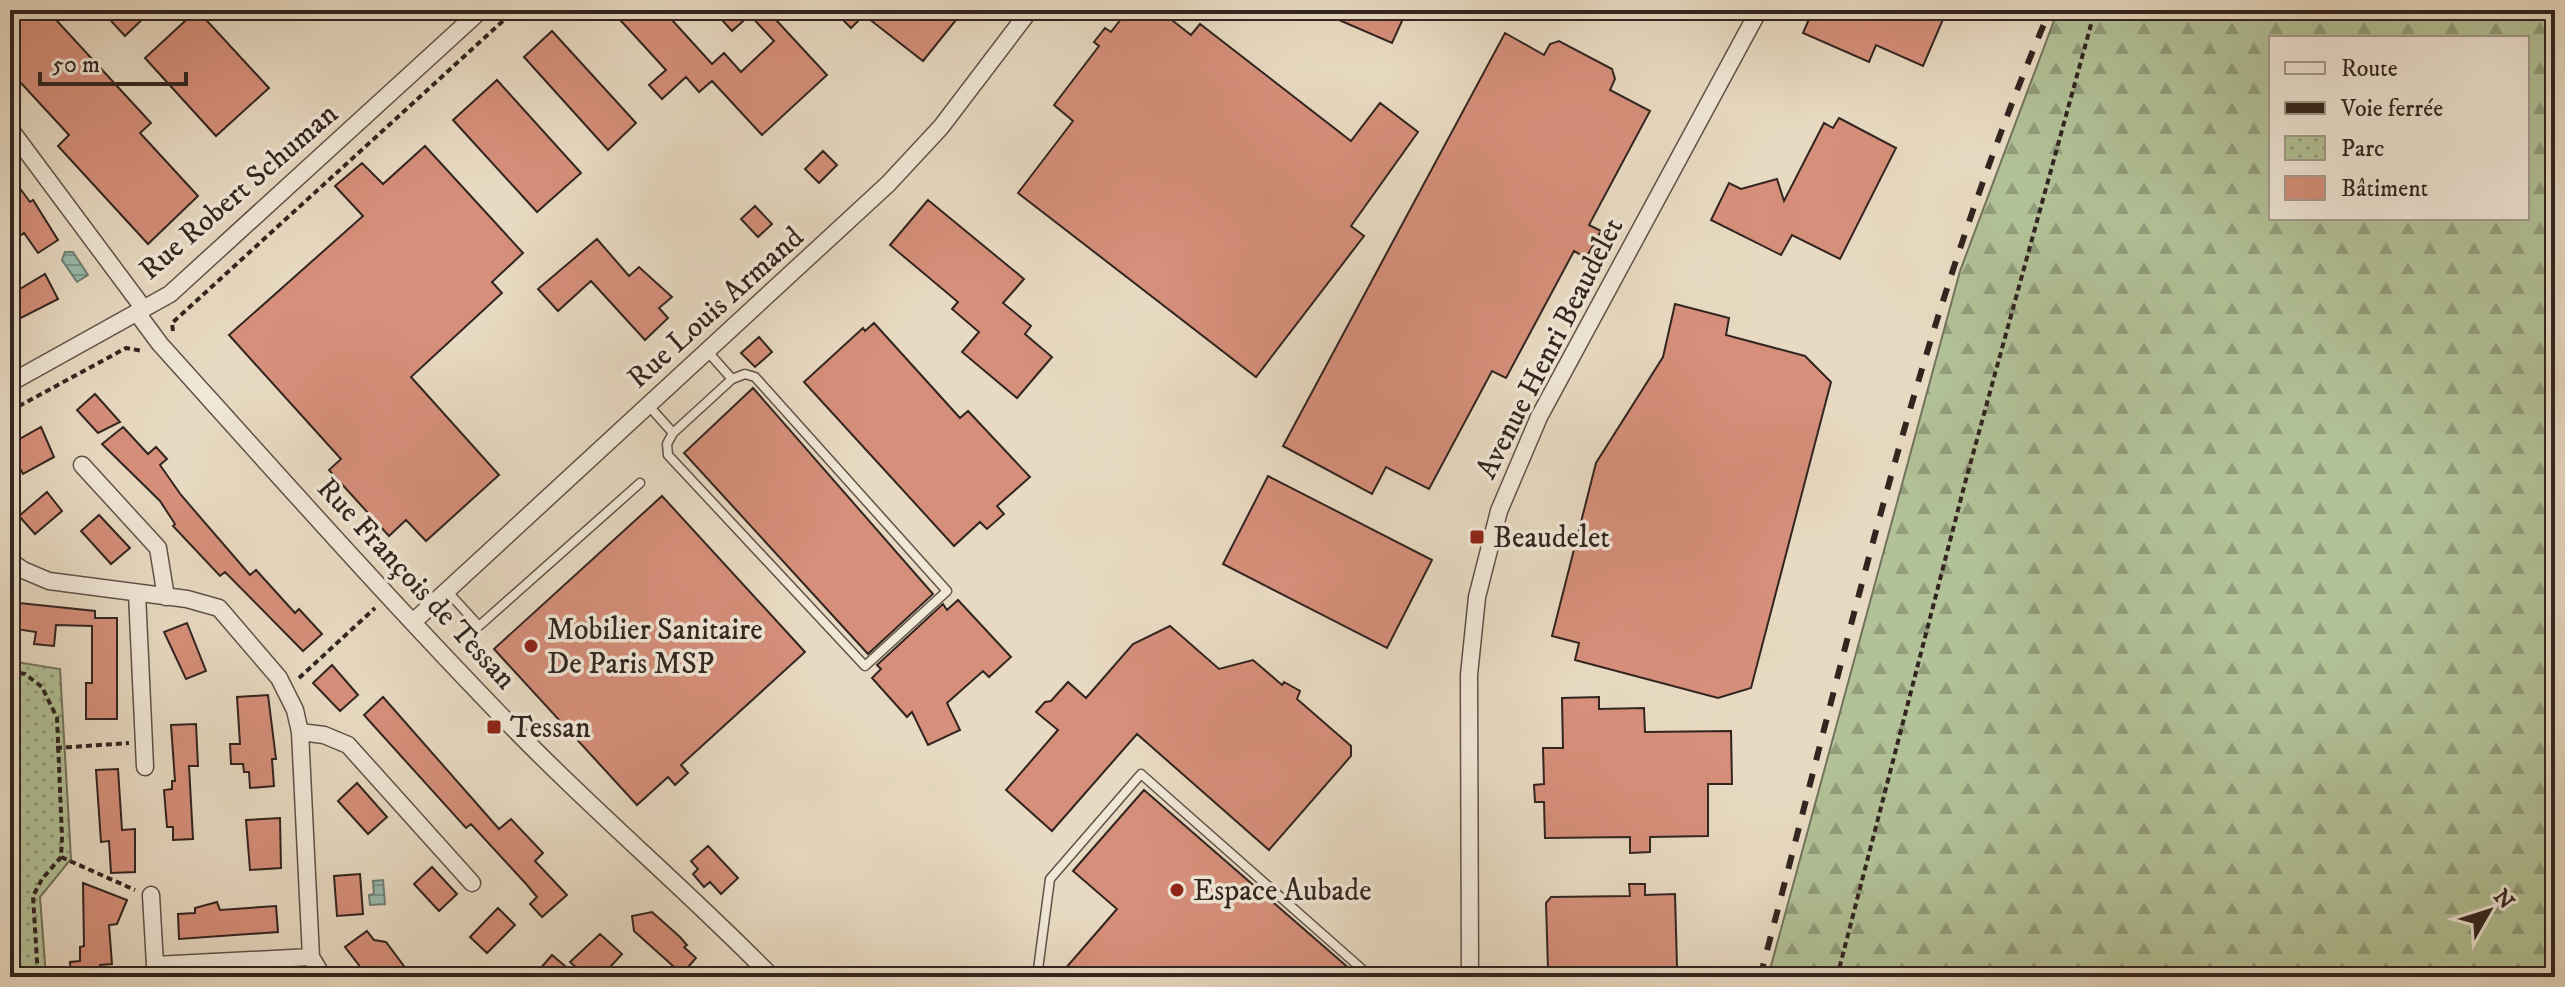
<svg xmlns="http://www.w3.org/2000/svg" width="2565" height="987" font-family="'IM FELL DW Pica',serif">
	<defs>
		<pattern id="forest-firs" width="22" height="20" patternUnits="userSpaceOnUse" patternTransform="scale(2)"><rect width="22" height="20" fill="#b2c197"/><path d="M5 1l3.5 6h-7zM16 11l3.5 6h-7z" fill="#919d7b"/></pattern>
		<pattern id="park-dots" width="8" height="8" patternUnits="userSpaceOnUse" patternTransform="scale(2)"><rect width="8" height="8" fill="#b2c197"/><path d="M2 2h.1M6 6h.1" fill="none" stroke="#919d7b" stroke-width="1.8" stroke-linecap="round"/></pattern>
		<pattern id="water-rules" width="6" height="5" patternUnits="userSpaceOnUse" patternTransform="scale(2)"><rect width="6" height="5" fill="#98bbad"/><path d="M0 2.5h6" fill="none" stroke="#7d988c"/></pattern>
	</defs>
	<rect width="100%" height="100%" fill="#e8dac2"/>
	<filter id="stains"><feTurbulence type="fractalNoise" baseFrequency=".0025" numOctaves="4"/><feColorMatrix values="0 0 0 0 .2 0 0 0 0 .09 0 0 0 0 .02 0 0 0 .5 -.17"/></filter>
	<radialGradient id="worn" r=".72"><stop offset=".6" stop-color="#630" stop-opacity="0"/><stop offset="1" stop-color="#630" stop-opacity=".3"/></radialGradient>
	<path fill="url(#forest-firs)" stroke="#72735c" stroke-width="2" fill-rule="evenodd" d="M2058 10H2555V977H1768L1960 271ZM2271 38H2527V218H2271Z"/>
	<path fill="url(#park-dots)" stroke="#72735c" stroke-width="2" d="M10 661 60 669 71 859 40 897 46 977H10Z"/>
	<path fill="url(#water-rules)" stroke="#6f7f75" stroke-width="2" d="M65 252H73L88 275 77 282 62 260Z
		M10 724 19 835 10 852Z
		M383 880 385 904 370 905 369 895 374 894 373 881Z"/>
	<path fill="#d68f7b" stroke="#322520" stroke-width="2" d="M10 10H47L151 123 140 133 198 196 148 244 58 146 69 135 10 71Z
		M101 10H152L125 36Z
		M197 10 269 88 216 136 145 58Z
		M611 10H663L712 64 724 53 741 72 774 41 750 15 732 31 713 10H789L777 21 827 75 762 135 712 81 699 92 686 77 662 99 649 85 666 70Z
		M833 10H964L923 61 864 15 851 28Z
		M1128 10H1159L1191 35 1200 24 1351 141 1380 103 1418 132 1351 226 1364 236 1256 377 1018 193 1073 121 1054 105 1099 46 1094 42 1105 28 1111 32Z
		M1316 10H1407L1392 43Z
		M1813 10H1947L1923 66 1876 45 1869 62 1803 33Z
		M552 31 636 123 608 150 524 57Z
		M1505 33 1544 55 1550 44 1559 41 1612 69 1615 79 1610 90 1650 111 1589 225 1601 231 1586 258 1574 251 1506 378 1492 371 1429 489 1386 467 1372 494 1283 446Z
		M497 80 581 173 537 212 453 120Z
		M1839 118 1896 148 1840 259 1792 235 1781 255 1711 220 1729 183 1741 189 1777 179 1784 201 1824 123 1833 128Z
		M425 146 523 253 492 282 502 293 411 377 499 475 426 541 406 520 389 536 329 470 341 459 229 335 363 216 335 186 362 163 383 184Z
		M823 151 837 165 819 183 805 169Z
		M10 175 30 202 33 200 58 240 38 253 24 233 10 243Z
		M928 200 1024 279 1003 303 1031 326 1025 334 1052 357 1017 398 962 352 979 332 952 309 958 302 890 245Z
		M755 206 772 224 758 237 741 219Z
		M597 239 629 276 639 267 672 297 659 308 668 318 645 340 591 281 558 311 538 289Z
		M45 274 58 299 15 321 10 312V295Z
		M1675 304 1729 318 1726 335 1805 356 1831 382 1751 688 1718 698 1575 660 1579 643 1552 636 1596 463 1663 357Z
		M874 323 960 418 968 411 1030 477 997 506 1004 514 987 529 980 522 954 546 804 382 863 328 865 331Z
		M759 337 772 352 755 367 741 353Z
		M753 388 933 594 868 654 684 453Z
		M95 394 120 422 98 433 77 410Z
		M41 427 54 457 23 474 14 457 18 440Z
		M123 427 148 454 156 447 167 459 160 465 181 495 250 575 256 570 295 613 299 609 322 634 303 651 225 572 220 576 173 526 175 524 160 501 102 444Z
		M1268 476 1432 560 1387 648 1223 564Z
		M47 492 62 511 35 534 19 516Z
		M662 496 805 652 681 765 688 773 675 785 668 777 637 805 494 649Z
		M99 515 130 548 111 564 81 531Z
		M958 600 1011 657 989 677 983 671 947 703 960 730 928 745 912 712 907 717 872 678 881 669 877 665 943 604 947 610Z
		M19 603 95 611V618H117V719H86V683H92V626L56 625 54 646 34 644 36 632 16 629Z
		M187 623 206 671 186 679 164 632Z
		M1170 626 1219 669 1253 660 1282 685 1284 682 1300 691 1297 699 1351 746V756L1269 850 1137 734 1052 831 1006 790 1058 730 1036 712 1045 702 1051 701 1068 682 1086 698 1133 644Z
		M332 665 358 695 340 711 313 683Z
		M268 695 276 759H272L274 786 250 788 249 772H244L243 764H231L230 744H240L237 697Z
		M383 697 499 829 511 819 543 853 535 861 567 895 542 917 530 904 537 897 527 885 471 824 466 828 364 715Z
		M1599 697V709L1644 708 1645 732 1731 731 1732 784H1708V836L1650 837V852L1630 853V837L1545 838 1544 802H1535L1534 785 1544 784 1543 748H1563L1562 698Z
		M196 724 198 766H189L193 839 173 840V827H167L164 790 172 789V781H175L171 725Z
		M118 769 122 830 135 829V872L111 873 109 841 101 842 96 770Z
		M357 783 387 817 368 834 338 801Z
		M1144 790 1359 977H1058L1117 909 1073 871Z
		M280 818 281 868 250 870 246 820Z
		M708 846 738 878 721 894 710 882 704 887 693 874 698 869 691 861Z
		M432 867 457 894 439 911 414 884Z
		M360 874 363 914 337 916 334 876Z
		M83 883 127 900 117 924 109 925 112 964 100 965 101 977H71L70 962 80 961V947L84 946Z
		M1629 884H1645V895L1675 894 1677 967 1548 970 1546 903 1551 897 1630 896Z
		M217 902 220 910 276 906 278 932 179 939 178 914 195 913V908Z
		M498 908 515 925 487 953 470 937Z
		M652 912 680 937 687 945 684 947 696 958 682 974 634 931 632 916Z
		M367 931 374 940 386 942 412 977H368L345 947Z
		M600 934 622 954 601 977H587L570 962Z
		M552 955 578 977H533Z"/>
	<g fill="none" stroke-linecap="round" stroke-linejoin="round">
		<defs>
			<path id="lane" d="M649 406 673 433 667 444 668 455 865 666 947 591 755 377 745 374 732 379 708 352
				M673 433 732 379
				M447 591 479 626 640 483
				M1037 977 1050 879 1141 774 1371 977"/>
			<path id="street" d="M10 129 144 309
				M137 313 160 344C278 475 395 607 518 733 600 817 690 893 772 977
				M10 383 170 294 481 10
				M82 465 158 548 166 597
				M10 561 23 570 49 581 187 599 219 608 279 678 295 710 300 732 311 957 155 965 151 895
				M137 593 145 767
				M413 622 888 184 941 127 1030 10
				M300 732 324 735 348 745 472 883
				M311 957 323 977
				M1470 977 1469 675 1477 597 1499 511 1539 417 1759 10"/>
		</defs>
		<use href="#lane" stroke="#605248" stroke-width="11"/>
		<use href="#street" stroke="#605248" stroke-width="19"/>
		<path stroke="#322520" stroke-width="4" stroke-dasharray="6 4" stroke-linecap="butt" d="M173 331 172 323 515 10
			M10 411 126 348 143 351
			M10 671 25 674 42 687 57 718 62 837 61 857 42 879 33 896 38 977
			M299 678 375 608
			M56 748 129 743
			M61 857 135 890
			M132 977 141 968
			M1837 977 1965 483 2095 10"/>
		<use href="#lane" stroke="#f0e7d7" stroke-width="8"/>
		<use href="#street" stroke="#f0e7d7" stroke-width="16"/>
		<path stroke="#322520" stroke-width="6" stroke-dasharray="14 14" stroke-linecap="butt" d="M1760 977C1846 655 1918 317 2050 10"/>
	</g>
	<g fill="#8f2418" stroke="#f0e7d7" stroke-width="3">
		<rect x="1469" y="529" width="16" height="16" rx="4"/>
		<circle cx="531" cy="646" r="8"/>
		<rect x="486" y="719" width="16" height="16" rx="4"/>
		<circle cx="1177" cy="890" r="8"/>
	</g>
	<g text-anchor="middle" stroke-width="7" stroke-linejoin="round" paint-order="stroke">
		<g font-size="30" fill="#322520" stroke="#f0e7d7">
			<text transform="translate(238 191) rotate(-41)" y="10">Rue Robert Schuman</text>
			<text transform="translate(715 307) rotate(-42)" y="10">Rue Louis Armand</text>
			<text transform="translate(1549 348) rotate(-63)" y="10">Avenue Henri Beaudelet</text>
			<text transform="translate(417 583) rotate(47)" y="10">Rue François de Tessan</text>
		</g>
		<g font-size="30" fill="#322520" stroke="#f0e7d7" text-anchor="start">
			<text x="1493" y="547">Beaudelet</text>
			<text x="547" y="639">Mobilier Sanitaire<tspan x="547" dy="34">De Paris MSP</tspan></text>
			<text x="510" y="737">Tessan</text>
			<text x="1193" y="900">Espace Aubade</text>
		</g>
	</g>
	<rect width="2565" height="987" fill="none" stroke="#e8dac2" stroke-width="40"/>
	<rect x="12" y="12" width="2541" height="963" fill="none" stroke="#322520" stroke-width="4"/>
	<rect x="20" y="20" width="2525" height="947" fill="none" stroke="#322520" stroke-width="2"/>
	<rect x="2269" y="36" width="260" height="184" fill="#f0e7d7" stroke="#a4998e" stroke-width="2"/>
	<rect x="2285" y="62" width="40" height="12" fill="#f0e7d7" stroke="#a4998e" stroke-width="2"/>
	<text x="2341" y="76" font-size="24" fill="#322520">Route</text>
	<rect x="2285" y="102" width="40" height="12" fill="#322520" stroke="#a4998e" stroke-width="2"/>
	<text x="2341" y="116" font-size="24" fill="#322520">Voie ferrée</text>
	<rect x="2285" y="136" width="40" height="24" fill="url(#park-dots)" stroke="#a4998e" stroke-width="2"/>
	<text x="2341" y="156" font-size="24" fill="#322520">Parc</text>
	<rect x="2285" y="176" width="40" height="24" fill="#d68f7b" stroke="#a4998e" stroke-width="2"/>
	<text x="2341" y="196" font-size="24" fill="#322520">Bâtiment</text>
	<g transform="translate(2489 911) rotate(51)" stroke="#f0e7d7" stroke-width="6" paint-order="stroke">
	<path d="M0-6L14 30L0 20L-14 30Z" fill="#322520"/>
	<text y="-12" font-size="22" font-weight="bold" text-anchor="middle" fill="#322520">N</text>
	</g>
	<path d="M40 72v12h146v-12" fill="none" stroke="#322520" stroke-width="4"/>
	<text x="52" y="72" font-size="24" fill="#322520" stroke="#f0e7d7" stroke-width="6" paint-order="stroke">50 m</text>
	<rect width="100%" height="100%" filter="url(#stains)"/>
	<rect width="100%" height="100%" fill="url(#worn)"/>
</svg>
